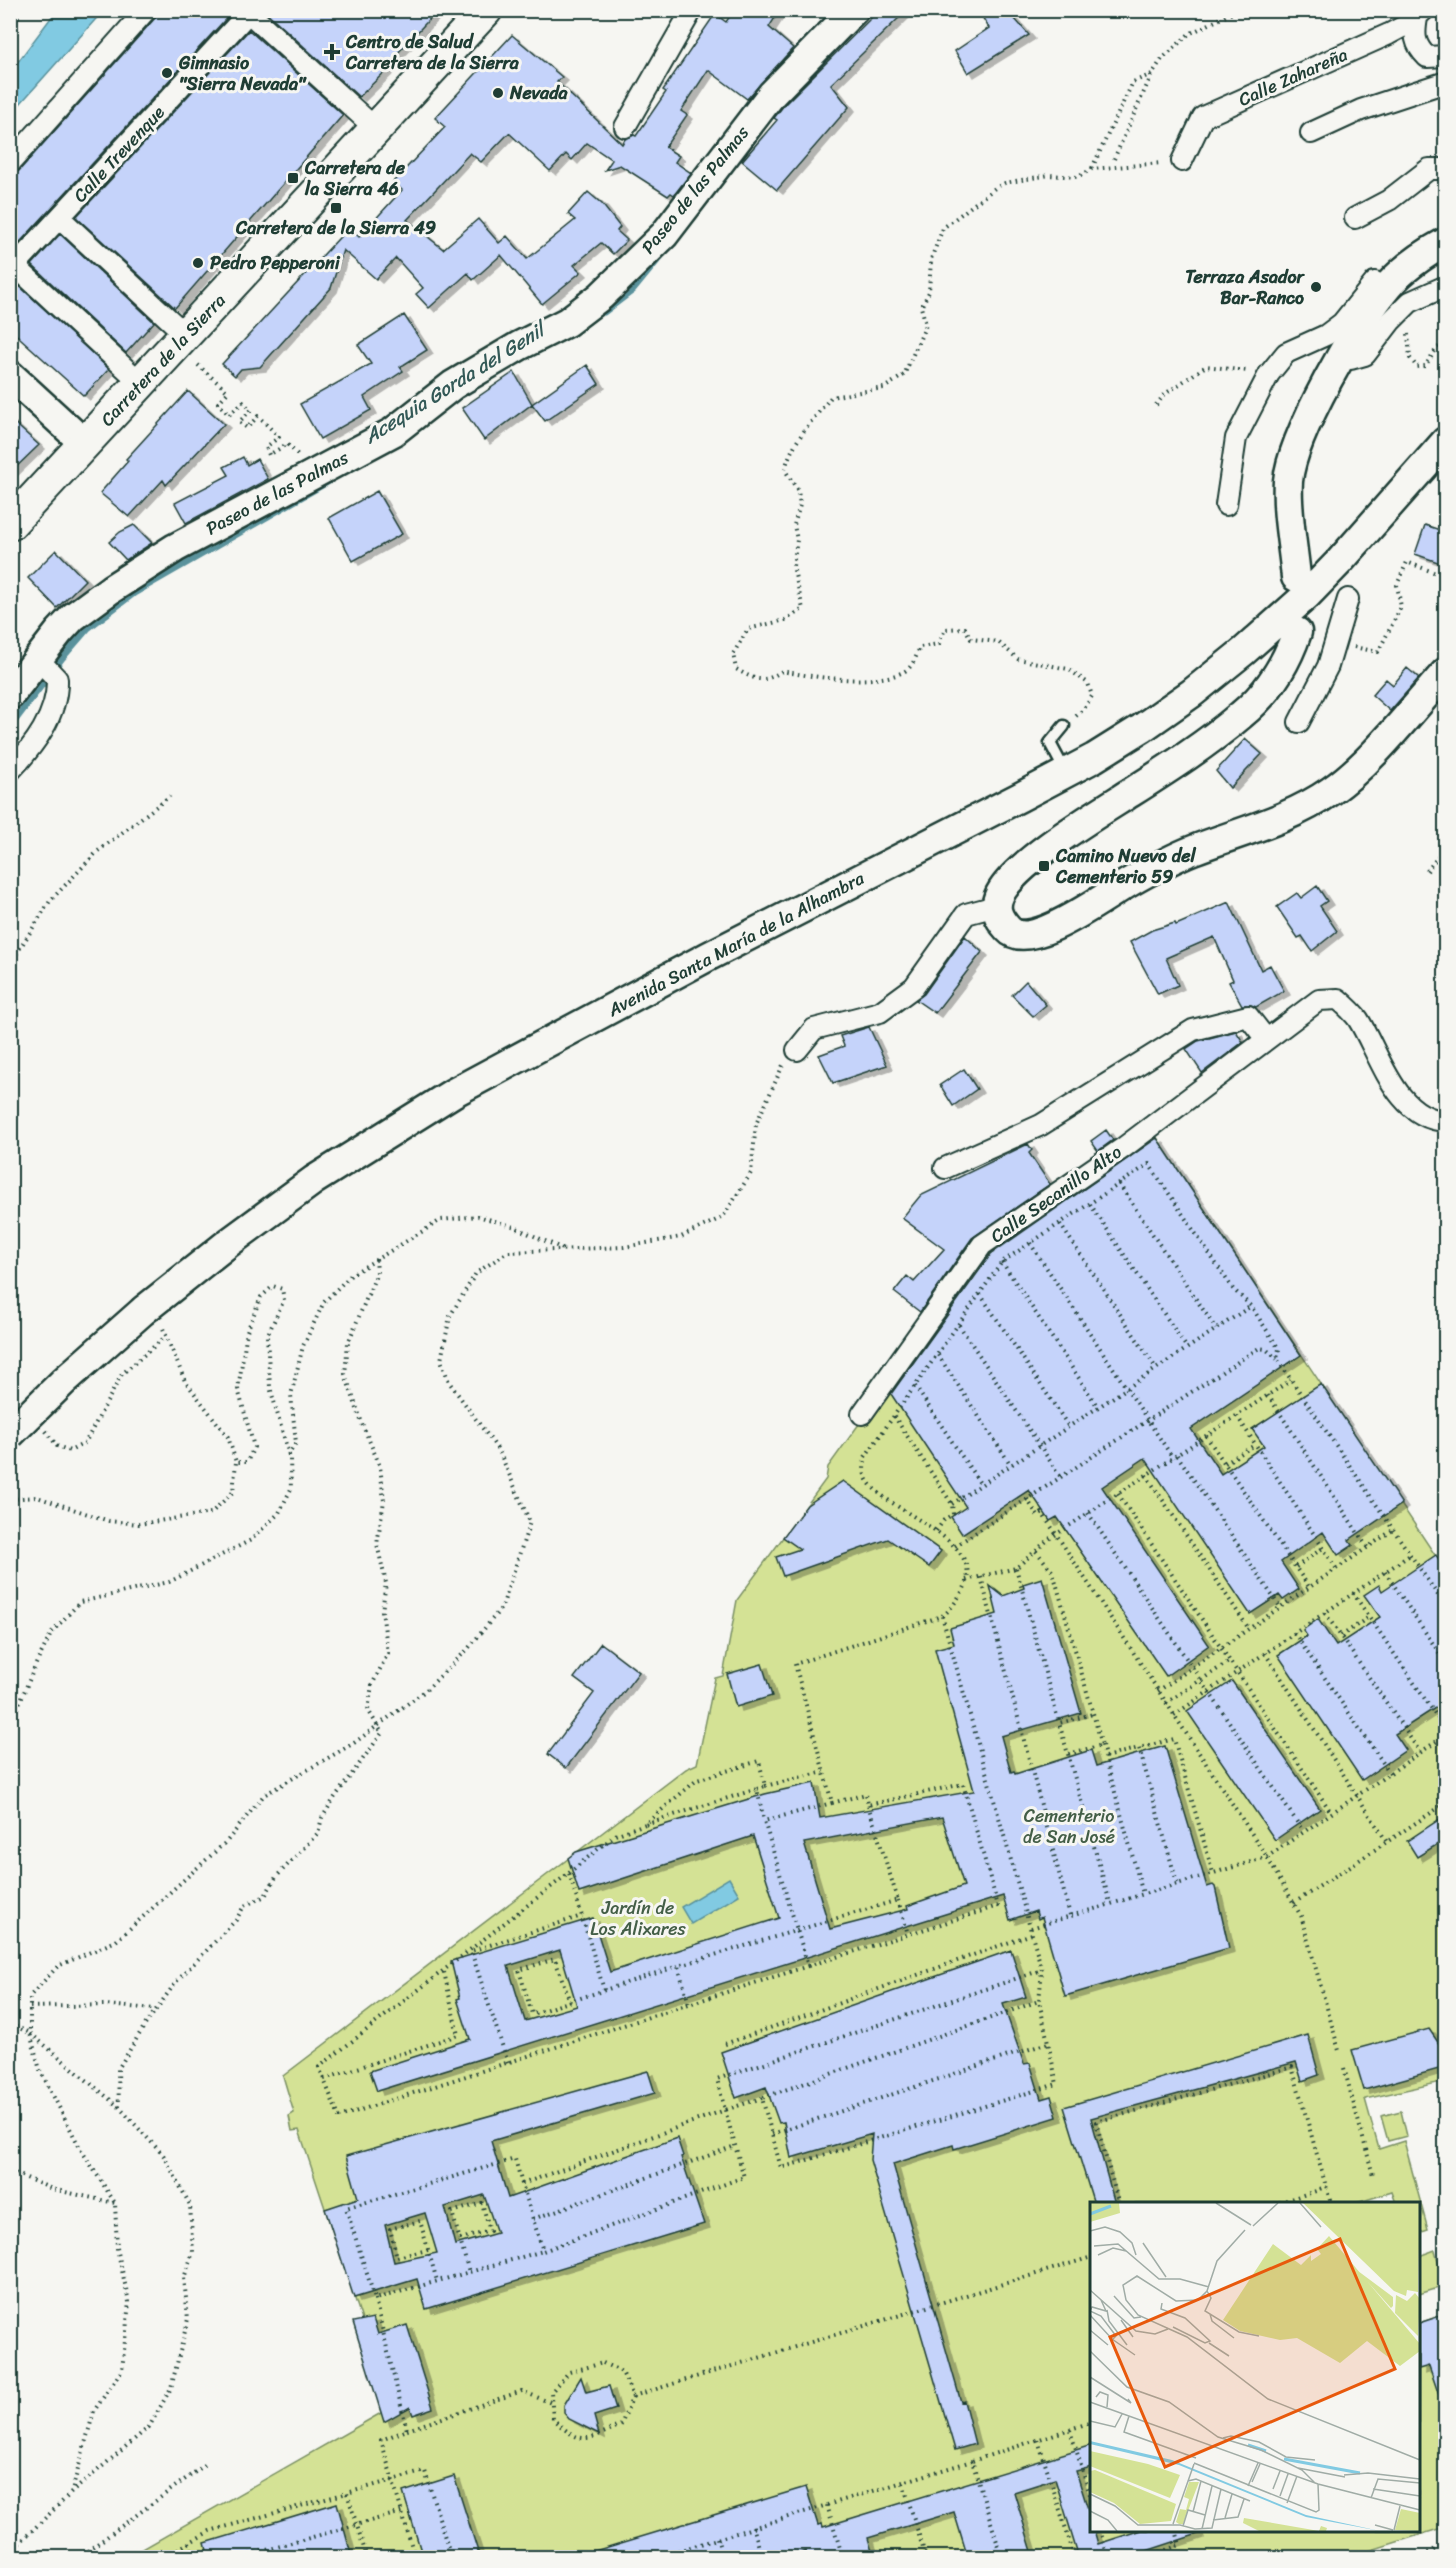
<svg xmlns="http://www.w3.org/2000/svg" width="1456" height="2568" font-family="Sriracha,sans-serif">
	<defs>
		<filter id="shadow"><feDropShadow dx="6" dy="4" stdDeviation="0" flood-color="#0004"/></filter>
	</defs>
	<rect width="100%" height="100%" fill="#f6f6f2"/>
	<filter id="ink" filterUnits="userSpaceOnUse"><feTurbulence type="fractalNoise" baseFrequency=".0167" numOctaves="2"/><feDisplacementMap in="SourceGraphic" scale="12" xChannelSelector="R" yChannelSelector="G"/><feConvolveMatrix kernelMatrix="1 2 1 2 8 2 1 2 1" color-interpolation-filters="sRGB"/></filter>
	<g filter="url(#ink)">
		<path fill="#d4e295" stroke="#7a9064" stroke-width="1.5" d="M1155 1135 1445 1570 1446 2081 1365 2099 1379 2149 1404 2141 1428 2230 1419 2233 1418 2204 1396 2203 1392 2192 1353 2204H1092V2530H1418L1419 2323 1445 2314V2527L1346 2558H127L381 2413 362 2320 299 2130 292 2131 289 2116 294 2113 283 2076 686 1769 697 1764 715 1678 723 1676 737 1600 826 1479 828 1467 986 1248Z
			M1401 2111 1407 2136 1388 2141 1381 2116Z
			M1435 2250 1445 2286 1419 2294V2256Z"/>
		<path fill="#81cae2" stroke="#5a929c" stroke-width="1.5" d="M56 11H103L11 114V71Z
			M729 1878 739 1895 691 1924 681 1907Z"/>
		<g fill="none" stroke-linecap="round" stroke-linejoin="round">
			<path stroke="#5a929c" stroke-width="7" d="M604 312 633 290 660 257
				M10 727 62 658 88 628 134 593 329 481"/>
		</g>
		<path fill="#c5d3fa" stroke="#1f3d34" stroke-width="1.5" fill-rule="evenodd" filter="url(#shadow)" d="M158 10H234L10 253V175L19 171 155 18Z
			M264 10H438L395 56 398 59 359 97Z
			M734 10H780L769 27 793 48 747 99 708 70 681 111 687 115 665 147 679 156 675 162 691 173 674 195 671 193 668 196 620 165 605 170 612 160 587 143 572 160 566 154 550 171 509 133 481 162 470 153 407 220 443 249 478 219 499 243 507 236 527 259 575 220 568 214 588 192 602 204 620 227 617 231 627 240 613 254 601 243 574 265 581 272 542 304 501 255 473 280 468 273 429 308 416 294 423 288 396 258 376 279 343 250 331 288 260 367 241 369 235 376 222 364 351 225 350 228 359 237 402 190 393 182 445 127 435 118 512 35 562 77 557 82 622 144 625 139 634 135 636 136 666 92 663 90 715 14 726 22Z
			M879 10H907L831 84 849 107 777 190 742 161 777 120 774 118 784 105Z
			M978 10H1007L1029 35 968 73 955 51 989 28Z
			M249 30 343 115 175 308 76 217Z
			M60 234 154 322 126 353 32 265Z
			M15 282 109 369 84 396 10 329V283Z
			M404 315 427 350 400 367 403 371 364 397 371 410 320 439 300 404 371 364 358 345Z
			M587 365 599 384 545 421 532 404Z
			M514 372 532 404 484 440 462 408Z
			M188 391 224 424 166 485 163 480 129 517 100 493 128 461 126 459Z
			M10 419 39 445 10 473Z
			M243 457 247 465 257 459 268 479 186 523 175 503 229 475 224 467Z
			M377 491 402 534 353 561 329 518Z
			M134 525 152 543 126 560 109 542 120 532Z
			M1425 525 1446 532V565L1415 554Z
			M56 550 85 580 57 608 28 578Z
			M1407 668 1419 678 1390 711 1372 695 1386 679 1393 685Z
			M1245 739 1262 754 1230 788 1216 771Z
			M1317 886 1327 901 1320 906 1337 931 1312 951 1302 936 1298 938 1277 907 1297 893 1301 898Z
			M1229 902 1261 970 1270 965 1284 991 1256 1007 1251 1005H1242L1229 982 1233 980 1214 937 1166 958 1178 985 1158 994 1130 942 1152 930 1175 923 1176 925Z
			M965 936 982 952 935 1013 916 1000 924 994Z
			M1026 981 1046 1005 1033 1016 1012 995Z
			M869 1027 887 1065 833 1083 819 1055 844 1046 840 1036Z
			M1236 1031 1243 1042 1202 1073 1186 1049 1198 1041Z
			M964 1069 977 1089 953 1106 940 1085Z
			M1106 1130 1113 1140 1098 1151 1091 1141Z
			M1157 1138 1301 1355 1191 1429 1221 1474 1264 1446 1252 1429 1321 1384 1402 1504 1349 1540 1353 1545 1338 1555 1323 1532 1281 1562 1299 1589 1283 1600 1279 1595 1250 1614 1145 1458 1102 1487 1209 1645 1166 1676 1057 1517 1050 1521 1029 1490 962 1534 951 1517 966 1507 891 1394 991 1254Z
			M1028 1144 1032 1150 1029 1153 1050 1184 972 1238 920 1312 894 1292 907 1276 914 1282 944 1249 902 1218 920 1196Z
			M843 1481 941 1551 929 1567 888 1539 783 1576 776 1557 800 1549 783 1537 807 1505Z
			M1436 1555 1446 1569V1701L1395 1734 1406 1750 1362 1780 1278 1655 1307 1636 1303 1630 1318 1619 1336 1646 1380 1617 1364 1595 1379 1585 1382 1591Z
			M1042 1578 1081 1713 1001 1736 1011 1772 1014 1771 1015 1774 1091 1750 1096 1766 1165 1746 1207 1887 1213 1885 1215 1887 1229 1948 1065 1996 1042 1917 1038 1919 1036 1911 1010 1920 1003 1896 377 2091 370 2071 470 2039 457 1999 460 1998 451 1961 593 1918 610 1972 779 1918 753 1836 579 1893 568 1858 576 1852 765 1794 814 1783 820 1818 974 1791 935 1649 954 1644 950 1628 997 1614 990 1586 1003 1596 1024 1588 1023 1584ZM942 1817 964 1886 907 1906 908 1909 830 1929 804 1843ZM560 1950 577 2006 525 2021 508 1966Z
			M601 1643 639 1672 566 1768 548 1754 594 1693 574 1678Z
			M762 1664 772 1696 736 1707 727 1674Z
			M1232 1681 1320 1809 1275 1840 1187 1711Z
			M1446 1815V1839L1417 1857 1407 1841Z
			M1011 1950 1026 1997 1003 2004 1024 2064 1030 2063 1041 2099 1051 2096 1057 2117 954 2149 953 2145 893 2164 961 2402 964 2401 975 2444 955 2450 870 2160 872 2134 791 2158 784 2122 779 2123 766 2087 736 2098 721 2052Z
			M1429 2029 1446 2054V2067L1364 2090 1352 2050Z
			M1308 2035 1319 2075 1302 2081 1296 2062 1091 2118 1115 2204H1094L1064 2107Z
			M648 2071 655 2093 491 2141 508 2198 677 2138 683 2156 681 2157 704 2224 426 2309 417 2279 354 2298 325 2209 358 2198 346 2156ZM484 2195 497 2233 455 2245 445 2207ZM425 2213 437 2253 394 2262 385 2225Z
			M1446 2314V2403L1442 2404 1429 2366 1419 2369V2323Z
			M373 2318 378 2334 407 2325 433 2408 413 2415 410 2407 384 2422 353 2322Z
			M581 2377 586 2392 609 2386 616 2409 594 2416 599 2434 569 2419 564 2413V2405Z
			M1092 2445V2467L1076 2471 1092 2522V2530H1094L1098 2544 1141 2530H1197L1198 2534 1125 2558H1069V2554L1077 2551 1055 2479 1014 2492 1034 2558H968L954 2512 868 2538 874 2558H808L806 2551 784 2558H589L588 2553 806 2487 818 2525 822 2524 823 2527Z
			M454 2476 480 2558H423L403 2492Z
			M337 2503 352 2558H209L205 2543Z"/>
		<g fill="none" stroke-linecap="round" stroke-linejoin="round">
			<defs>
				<path id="lane" d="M1064 726 1050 743 1066 773"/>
				<path id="street" d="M249 13 376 129
					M1417 18C1414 35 1414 44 1427 57L1446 56
					M625 127 692 10
					M1311 133 1361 110 1446 82
					M1182 161 1203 117 1389 34 1408 24 1424 10
					M10 163 146 10
					M60 218 186 335
					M1355 218 1389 200 1429 169H1446
					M15 266 141 383
					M10 271 251 10
					M1343 355 1351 359 1365 355 1391 321 1410 302 1446 286
					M1226 505 1236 438 1269 374 1286 353 1326 335 1342 323 1375 282
					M1299 722 1328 666 1348 599
					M10 771C34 746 58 715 57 679L39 660
					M797 1050 814 1029 880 1012 914 987 966 914 996 906
					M945 1168 1041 1125 1193 1030 1248 1016 1266 1039
					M862 1414 982 1245 1123 1148 1319 1000 1338 999C1345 1005 1353 1012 1358 1019 1380 1054 1396 1119 1446 1121"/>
				<path id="secondary" d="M10 375 85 444
					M1296 577C1293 545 1286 512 1288 481 1292 435 1357 322 1388 286 1404 268 1424 254 1446 242
					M1297 632C1286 665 1268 693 1241 715 1207 744 1168 769 1130 793 1097 814 1016 862 1000 894 993 908 998 918 1008 929 1029 953 1105 896 1128 883 1149 871 1170 859 1193 850 1239 832 1290 820 1331 791 1373 762 1411 710 1446 672
					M10 695 59 632 73 617 111 589 175 548 393 432 453 385 519 346 567 322 601 296 664 235 772 94 854 10
					M144 1310 227 1244 314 1180 453 1093 709 956 1020 797 1094 758 1142 728 1192 693 1244 651 1307 595 1340 561 1446 441"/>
				<path id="primary" d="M10 524 486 10"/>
			</defs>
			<use href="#lane" stroke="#1f3d34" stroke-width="15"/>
			<use href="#street" stroke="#1f3d34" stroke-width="24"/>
			<use href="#secondary" stroke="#1f3d34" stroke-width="33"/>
			<use href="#primary" stroke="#1f3d34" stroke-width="36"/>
			<path stroke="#1f3d34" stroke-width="4" stroke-dasharray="1.5 4.5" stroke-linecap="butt" d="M10 26 24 10
				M1114 159 1152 74
				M1092 168 1133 82 1152 74 1162 59 1189 34 1238 10
				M1408 334 1410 358 1417 367 1425 366 1437 348 1446 344
				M198 365 228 392 218 403 229 415 243 402 251 410 239 422 247 428 258 416 279 437 266 447 269 455 287 444 298 455
				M1156 405 1165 394 1206 366 1247 371
				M1354 647 1378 652 1401 607 1397 585 1407 562 1446 577
				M1076 716 1084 709 1092 696 1088 683 1068 669 1018 659 998 642 971 639 965 628 945 629 939 644 920 647C917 654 914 663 909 668 887 688 810 677 782 671 763 684 755 680 736 669L733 654 748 629 785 620 803 609 793 566 797 540 794 525 800 505 798 491 785 470C791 442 814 419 831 397L884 388 904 375 926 325 921 307 929 292 931 259 943 228 995 188 1005 183 1049 175 1078 177 1092 169 1162 163
				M1427 871 1446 846
				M10 964 50 901 98 851 170 796
				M1119 1184 1216 1329
				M1090 1204 1187 1348
				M1060 1224 1156 1368
				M1030 1243 1173 1458
				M1002 1262 1098 1407
				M980 1294 1069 1427
				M959 1325 1060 1476
				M938 1355 1011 1465
				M915 1386 981 1485
				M1268 1395 1367 1547
				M894 1416 952 1504 953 1514 944 1520 936 1531
				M1237 1416 1336 1568
				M46 1431 57 1446 70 1451 85 1443 122 1374 166 1336
				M1206 1436 1309 1587
				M288 1455 296 1443 291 1395 303 1346 324 1302 351 1275 441 1220 478 1216 512 1226 563 1249
				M1177 1455 1280 1607
				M1225 1463 1255 1445
				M1146 1475 1249 1629
				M1118 1494 1331 1812
				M10 1499 37 1497 109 1521 139 1524 211 1513 233 1492 236 1462
				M1027 1499 1038 1516 1042 1513 1056 1534 1267 1857 1301 1916 1340 2054
				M952 1504 1251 1306
				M1088 1513 1303 1831
				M955 1546 1259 1348 1266 1349 1277 1359
				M1036 1551 1053 1572 1102 1745 1068 1754 1059 1723 1093 1714
				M1296 1567 1323 1548
				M1016 1568 1059 1723
				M1385 1572 1446 1663
				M981 1577 1070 1915
				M966 1580 1016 1568 1049 1539 1291 1380
				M1353 1593 1446 1730
				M1325 1613 1420 1752
				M942 1616 1042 1970 1039 2001 1057 2084 781 2168 762 2098 1039 2001
				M1294 1633 1390 1773
				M1341 1636 1369 1617
				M1265 1653 1387 1842
				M1158 1691 1393 1530
				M1166 1703 1230 1661
				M1174 1715 1410 1555
				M10 1725 36 1664 52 1632 80 1602 169 1582 251 1540 279 1513 291 1489 290 1459 270 1387 267 1336 284 1300 282 1289 273 1286 261 1297 247 1331 238 1389 254 1447 247 1462H236L228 1437 185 1381 162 1326
				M1102 1745 1143 1894
				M1068 1754 1110 1903
				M1105 1757 1139 1748
				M765 1786 824 1772
				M757 1789 765 1786 759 1761 697 1780 645 1824 757 1789 764 1821
				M832 1803 764 1821 808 1966 998 1906 963 1784 868 1805 866 1794 832 1803 795 1664 942 1616C951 1610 956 1601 962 1592 995 1539 875 1510 865 1475 863 1470 865 1462 865 1457L1002 1262 1149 1164 1233 1289 1251 1306 1279 1349 1277 1359 1446 1607
				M569 1873 615 1835 645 1824
				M1177 1883 1139 1748 1174 1739 1213 1873
				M898 1900 908 1934
				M1294 1903 1446 1803
				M1031 1928 1267 1857 1446 1735
				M808 1966 689 2004 678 1966 898 1900 868 1805
				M604 1990 569 1873 319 2067 339 2117 689 2004
				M570 2002 555 1959 519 1970 532 2014 678 1966
				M30 2007 105 2005 155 2009
				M10 2024 30 2033 40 2070 80 2148 115 2203 117 2248 129 2302 122 2370 94 2411 72 2491
				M725 2044 1032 1934
				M508 2063 471 1951 582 1916
				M1344 2068 1373 2175
				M324 2079 458 2035 444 1972
				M762 2098 725 2110 717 2079 1042 1970
				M119 2107 118 2069 145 2025 176 1982 236 1920 244 1906 265 1896 276 1877 318 1833 322 1818 335 1797 382 1733 368 1710 372 1685 388 1653 382 1611 386 1583 377 1544 384 1501 380 1466 363 1426 345 1374 348 1343 377 1273 376 1258
				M725 2110 744 2177 543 2251 522 2184Z
				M772 2134 1048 2043
				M10 2171 52 2189 115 2203
				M522 2184 515 2159 346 2208 375 2299 543 2251
				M1119 2204 1096 2122 1292 2067 1331 2204
				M1274 2204 1326 2188
				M533 2219 735 2146
				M460 2239 490 2231 482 2203 452 2212 469 2272
				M428 2250 397 2257 390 2229 420 2221 437 2281
				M375 2299 407 2430 381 2440 415 2558
				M603 2363 622 2372 633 2396 621 2425C586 2440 583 2447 553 2419L551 2392 569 2372Z
				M633 2396 1092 2257
				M407 2430 522 2391 551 2403
				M1070 2430 1092 2501
				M1038 2440 1075 2558
				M903 2483 926 2558
				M827 2505 972 2461
				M753 2526 762 2558
				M1100 2530 1108 2558
				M717 2538 723 2558
				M189 2542 194 2558
				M10 2552 72 2492 149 2427 171 2388 188 2319 184 2278 193 2252 190 2205 164 2156 119 2107 30 2033V1996L58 1966 116 1941 227 1841 264 1795 354 1743 425 1691 467 1650 502 1607 530 1522 499 1451 449 1382 441 1360 450 1316 476 1273 508 1252 624 1247 681 1237 723 1217 751 1173 756 1124 784 1063
				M78 2558 206 2464
				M162 2558 210 2531 347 2493
				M238 2558 402 2512
				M367 2558 347 2493 425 2471 451 2558
				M655 2558 827 2505 843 2558
				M1002 2558 972 2461 1092 2422
				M1143 2558 1180 2545 1176 2530
				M1417 2558 1446 2544"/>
			<use href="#lane" stroke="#f6f6f2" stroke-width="10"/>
			<use href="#street" stroke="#f6f6f2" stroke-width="20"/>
			<use href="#secondary" stroke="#f6f6f2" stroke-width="28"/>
			<use href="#primary" stroke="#f6f6f2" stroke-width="32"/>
			<defs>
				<path id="secondary-bridge" d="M10 1434 65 1380 144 1310"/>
			</defs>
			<use href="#secondary-bridge" stroke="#1f3d34" stroke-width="33" stroke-linecap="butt"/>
			<use href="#secondary-bridge" stroke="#f6f6f2" stroke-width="28"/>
		</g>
	</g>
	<g fill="#1f3d34" stroke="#f6f6f2" stroke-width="2">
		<path d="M329 43h6v6h6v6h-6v6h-6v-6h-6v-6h6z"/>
		<circle cx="167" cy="73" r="6"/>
		<circle cx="498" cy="93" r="6"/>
		<rect x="287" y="172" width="12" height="12" rx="3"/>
		<rect x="330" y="202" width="12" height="12" rx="3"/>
		<circle cx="198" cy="263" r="6"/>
		<circle cx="1316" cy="287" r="6"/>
		<rect x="1038" y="860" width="12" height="12" rx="3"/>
	</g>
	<g text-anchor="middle" stroke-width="6" stroke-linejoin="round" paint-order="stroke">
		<g font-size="18" font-weight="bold" fill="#1f3d34" stroke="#f6f6f2" text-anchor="start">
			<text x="346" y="48">Centro de Salud<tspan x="346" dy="21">Carretera de la Sierra</tspan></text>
			<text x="179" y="69">Gimnasio<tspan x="179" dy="21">"Sierra Nevada"</tspan></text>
			<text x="510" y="99">Nevada</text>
			<text x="305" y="174">Carretera de<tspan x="305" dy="21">la Sierra 46</tspan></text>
			<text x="336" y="234" text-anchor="middle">Carretera de la Sierra 49</text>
			<text x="210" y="269">Pedro Pepperoni</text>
			<text x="1304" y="283" text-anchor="end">Terraza Asador<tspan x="1304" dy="21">Bar-Ranco</tspan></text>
			<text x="1056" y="862">Camino Nuevo del<tspan x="1056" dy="21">Cementerio 59</tspan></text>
		</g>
		<g font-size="18" fill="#1f3d34" stroke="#f6f6f2">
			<text transform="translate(1293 77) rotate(-24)" y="6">Calle Zahareña</text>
			<text transform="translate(119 154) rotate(-47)" y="6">Calle Trevenque</text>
			<text transform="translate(695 190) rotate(-51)" y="6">Paseo de las Palmas</text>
			<text transform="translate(163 360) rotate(-47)" y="6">Carretera de la Sierra</text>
			<text transform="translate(277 493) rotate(-28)" y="6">Paseo de las Palmas</text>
			<text transform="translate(736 944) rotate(-28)" y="6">Avenida Santa María de la Alhambra</text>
			<text transform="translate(1056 1194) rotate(-35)" y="6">Calle Secanillo Alto</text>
		</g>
		<g font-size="18" fill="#435e47" stroke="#f6f6f2">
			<text x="1069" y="1822">Cementerio<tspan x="1069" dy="21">de San José</tspan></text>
			<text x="638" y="1914">Jardín de<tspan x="638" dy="21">Los Alixares</tspan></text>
		</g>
		<g font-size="20" font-style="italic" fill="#335957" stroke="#f6f6f2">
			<text transform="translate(454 383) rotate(-32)" y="7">Acequia Gorda del Genil</text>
		</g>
	</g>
	<g transform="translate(1090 2202)">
		<rect width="330" height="330" fill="#f6f6f2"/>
		<path d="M0 1H29L30 11 0 20ZM213 1H330L328 90 317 88 316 94 304 89ZM239 34 330 142V149L310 164 277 139 250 161 207 136 190 138 150 129 133 118 183 42 211 63 221 53V59L231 52 227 47ZM268 69 303 95V104L301 106ZM325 91 330 97 328 134 305 111 306 93 317 99ZM0 249 58 262 90 273 80 296 0 264ZM5 268 86 302 81 319 50 322 24 301 0 290V269ZM99 280H109L93 322H89L86 320 90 307 96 308 99 297 94 295ZM311 307 330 311V329L305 328ZM154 316 229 329 231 324 237 326 236 329H169L153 321Z" fill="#d4e295"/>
		<path d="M0 239 82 258 216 313 290 329 216 315 89 263 0 242Z" fill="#81cae2"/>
		<path fill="none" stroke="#81cae2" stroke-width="3" d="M0 12 21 4M158 243 176 249M194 257 270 271"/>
		<path fill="none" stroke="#a0aca6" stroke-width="1.5" d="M126 1 161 23M210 1 231 25M163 24 188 1M155 28 127 59 117 89 108 98 86 99 47 74 33 83 36 98 48 113 97 135 178 197 330 258M0 29 15 25 30 30 42 41 46 53M53 41 76 75M4 44 28 42 69 77H90L119 85M8 53 23 46 36 49M0 88 46 129 65 132 78 127M117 89 121 96 115 109 149 130 169 134M24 94 44 116 51 115M11 98 16 109 2 105 0 109 11 114 26 134 23 137M72 101 71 107 95 116 120 139 115 141 83 125M17 108 19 119 37 143M120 112 122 119 144 136M0 113 22 137 45 153M31 118 43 135M0 128 18 143M119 141 139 154M0 149 37 185 79 200 128 235 171 248 212 268 225 281M0 175 41 201 38 197M6 195 10 190 18 193 17 205M0 200 228 282 330 308M39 214 34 230 106 256M0 219 25 225 32 212M133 236 141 234 169 240 196 255 225 258M104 261 226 310 229 308 228 282M208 266 255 275M254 273 278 271 330 277M98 279 106 277 160 299M162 280 170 262M158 284 168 261M183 287 190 269M283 287 330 294M0 292 25 304 48 323H90L105 327 122 326 131 287M190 294 198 272M281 296 288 277 330 281M197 301 207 274M0 309 18 318 27 329M103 310 111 279M135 316 142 292M123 318 148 315 154 297M83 322 104 262M285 323 303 328M93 324 98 308 115 313M112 327 122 284M304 328 310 304"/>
		<path fill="#e8590c" fill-opacity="0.15" stroke="#e8590c" stroke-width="3" d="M250 37 305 167 75 265 20 135Z"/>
		<rect width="330" height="330" fill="none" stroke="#1f3d34" stroke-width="3"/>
	</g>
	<rect width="1456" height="2568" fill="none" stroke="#f6f6f2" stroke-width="36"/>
	<rect x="18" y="18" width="1420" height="2532" fill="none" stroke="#1f3d34" stroke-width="2" filter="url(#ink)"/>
</svg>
